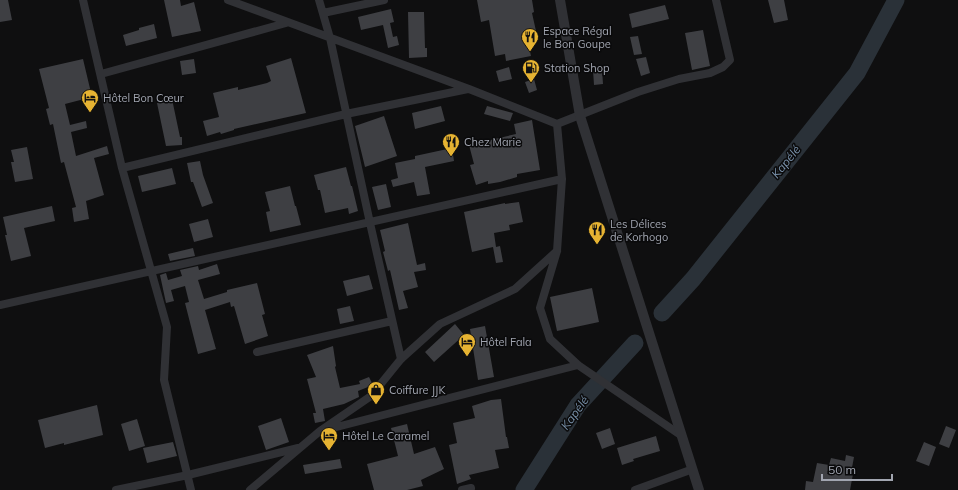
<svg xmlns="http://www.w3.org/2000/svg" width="958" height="490" font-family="Mulish,sans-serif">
	<rect width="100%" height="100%" fill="#0f0f10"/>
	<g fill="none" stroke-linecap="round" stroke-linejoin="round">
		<path stroke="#2a3138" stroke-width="17" d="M662 313 693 279 857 73 896 0
			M524 490 578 405 635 343"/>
	</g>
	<path fill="#3e3f43" d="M0 0H8L12 20 0 22Z
		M164 0H180L181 6 194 2 201 31 172 37Z
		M477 0H532L534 12 532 13 536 31 526 33 531 56 506 61 505 54 495 56 489 20 481 22Z
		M768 0H784L788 20 774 23Z
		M665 5 669 19 632 28 629 14Z
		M391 9 394 22 390 23 393 37 397 36 399 45 388 48 383 25 361 30 358 17Z
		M408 12H424L425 48H427V57L409 58Z
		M154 24 157 38 126 46 123 35 139 30V28Z
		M703 30 710 66 692 70 685 33Z
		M638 36 642 54 634 55 630 37Z
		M646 57 650 73 641 76 636 59Z
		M291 58 306 113 234 129V130L221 134 220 132 207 136 203 121 219 117 213 93 238 87V90L267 83 271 81 266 66Z
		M83 59 92 97 65 104 70 125 86 121 87 128 71 132 76 156 107 146 109 154 94 158 104 195 86 201 89 219 74 222 72 208 76 207 64 162 61 163 53 124 50 125 46 109 49 108 39 69Z
		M194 59 196 73 182 75 180 61Z
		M509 67 512 79 499 82 496 71Z
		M602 69 603 84 594 85 593 70Z
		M534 79 537 90 529 93 525 82Z
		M172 99 180 137H182V145L166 146 157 103Z
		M441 106 445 121 415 129 412 113Z
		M487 106 513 113 510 121 484 114Z
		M384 116 397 156 365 167 355 126Z
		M532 120 540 170 517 174V177L500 182 488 184V181L476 185 470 165 474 164 469 145 516 134 514 124Z
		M27 147 33 179 15 182 11 162H14L11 150Z
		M452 148 454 161 425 167 430 194 417 196 414 182 393 187 391 180 398 178 395 163 415 159V156Z
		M200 161 203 175 213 203 202 207 193 182H191L187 163Z
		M346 167 351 186H352L358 211 349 214 348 208 325 213 320 190H318L314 175Z
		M172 168 176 184 142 192 138 176Z
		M386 184 391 207 378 210 372 187Z
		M290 186 295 206H296L301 225 270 232 266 212 270 211 265 192Z
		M519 202 523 222 509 225 510 230 494 233 496 247 500 246 503 262 496 263 493 247 472 252 464 212 505 203V204Z
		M52 206 55 221 24 228 31 256 11 261 5 235H7L3 217Z
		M208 219 213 237 194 242 189 224Z
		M408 223 417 265 425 263 426 270 414 272 418 287 403 291 408 308 399 310 390 270 388 271 383 252 385 251 380 230Z
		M193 248 195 256 170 261 168 254Z
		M217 264 220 274 198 280 204 299 227 292V290L257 283 265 314 262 315 268 336 245 344 234 306 231 307 230 302 205 310 216 349 198 354 185 303 189 302 185 286 171 290 174 301 166 303 160 275 166 273 168 280 182 276 180 270 198 266 199 270Z
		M369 275 373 289 347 296 343 281Z
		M592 288 599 322 557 331 550 297Z
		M350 306 354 321 340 324 337 309Z
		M455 324 464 335 434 362 425 352Z
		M485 326 494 377 478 380 470 329Z
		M333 346 336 366 335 367 340 388 360 384 359 381 369 377 373 385 358 391 359 397 344 404 323 409 325 421 315 423 313 413H316L307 379 316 377 307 355Z
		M501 399 506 437H507L509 448 495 450 499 468 469 475 471 479 457 484 449 445 457 443 453 423 475 418 472 406 491 400Z
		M97 405 103 435 64 445V443L45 448 38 420Z
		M281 418 289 442 266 450 258 426Z
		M137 419 145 446 129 451 121 424Z
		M407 424 414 454 435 447 444 469 421 480 423 486 407 490H374L367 464 398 456 391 428Z
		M946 426 956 430 949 448 939 444Z
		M610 428 615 444 602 449 596 433Z
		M656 436 660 451 633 459 634 461 622 465 617 448Z
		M173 442 177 456 147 463 143 448Z
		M924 442 936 447 929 466 916 461Z
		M846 455 854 457 851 473 853 474 850 490H805L806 481 813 482 817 463 829 465 831 458 845 461Z
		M340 459 342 468 305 474 303 465Z"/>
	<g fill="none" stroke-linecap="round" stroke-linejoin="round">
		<path stroke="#303135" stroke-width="8" d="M83 0 122 168 167 327 164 380 191 490
			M228 0 469 89 557 124 638 92 679 79 710 73 723 67 730 60 716 0
			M319 0 330 38 370 223 401 359
			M323 13 384 0
			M101 74 286 23
			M557 124 562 179 557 251 540 308 550 339 578 365 682 436
			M122 168 346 114 468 89
			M0 305 562 179
			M257 352 392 321
			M325 430 578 365
			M116 490 188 475 298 448
			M250 490 320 431 371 396 401 359 440 324 515 289 557 251
			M462 490 471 488
			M635 490 693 469"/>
		<path stroke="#303135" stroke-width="10" d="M560 0 580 116 699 490"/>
	</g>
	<defs>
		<symbol id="restaurant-pin" viewBox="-11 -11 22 30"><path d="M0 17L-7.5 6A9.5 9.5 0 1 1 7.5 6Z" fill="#e6b332" stroke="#0a0a0b"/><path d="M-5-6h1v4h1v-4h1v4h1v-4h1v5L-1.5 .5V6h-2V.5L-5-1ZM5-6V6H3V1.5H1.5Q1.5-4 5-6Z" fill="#111"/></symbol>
		<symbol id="fuel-pin" viewBox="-11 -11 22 30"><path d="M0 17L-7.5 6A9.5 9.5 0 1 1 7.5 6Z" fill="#e6b332" stroke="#0a0a0b"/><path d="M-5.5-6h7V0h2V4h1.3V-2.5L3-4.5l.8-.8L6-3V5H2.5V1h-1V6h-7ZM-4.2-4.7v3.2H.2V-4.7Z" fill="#111"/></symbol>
		<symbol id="hotel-pin" viewBox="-11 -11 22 30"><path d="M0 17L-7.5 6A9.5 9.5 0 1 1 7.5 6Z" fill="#e6b332" stroke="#0a0a0b"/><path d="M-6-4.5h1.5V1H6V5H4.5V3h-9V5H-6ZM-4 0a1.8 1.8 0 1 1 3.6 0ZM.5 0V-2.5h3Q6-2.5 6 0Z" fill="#111"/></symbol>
		<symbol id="shop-pin" viewBox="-11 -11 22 30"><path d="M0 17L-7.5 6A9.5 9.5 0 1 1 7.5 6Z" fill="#e6b332" stroke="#0a0a0b"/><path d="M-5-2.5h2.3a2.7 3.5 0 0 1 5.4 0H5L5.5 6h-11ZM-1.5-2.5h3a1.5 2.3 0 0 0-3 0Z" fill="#111"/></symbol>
	</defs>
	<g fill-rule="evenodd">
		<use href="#restaurant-pin" x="520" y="27" width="20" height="27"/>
		<use href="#fuel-pin" x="521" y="58" width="20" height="27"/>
		<use href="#hotel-pin" x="80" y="88" width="20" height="27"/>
		<use href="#restaurant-pin" x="441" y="132" width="20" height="27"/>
		<use href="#restaurant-pin" x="587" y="220" width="20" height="27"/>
		<use href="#hotel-pin" x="457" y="332" width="20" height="27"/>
		<use href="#shop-pin" x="366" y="380" width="20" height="27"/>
		<use href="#hotel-pin" x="319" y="426" width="20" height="27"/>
	</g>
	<g text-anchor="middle" stroke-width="3" stroke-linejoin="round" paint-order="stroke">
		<g font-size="11" fill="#a1a5b0" stroke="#0a0a0b" text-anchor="start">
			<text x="543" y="35">Espace Régal<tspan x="543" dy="13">le Bon Goupe</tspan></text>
			<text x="544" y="72">Station Shop</text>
			<text x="103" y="102">Hôtel Bon Cœur</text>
			<text x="464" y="146">Chez Marie</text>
			<text x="610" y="228">Les Délices<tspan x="610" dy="13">de Korhogo</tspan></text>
			<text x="480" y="346">Hôtel Fala</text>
			<text x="389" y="394">Coiffure JJK</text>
			<text x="342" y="440">Hôtel Le Caramel</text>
		</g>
		<g font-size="12" font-style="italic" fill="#7991aa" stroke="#0a0a0b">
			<text transform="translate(786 162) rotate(-51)" y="4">Kapélé</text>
			<text transform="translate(575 413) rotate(-54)" y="4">Kapélé</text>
		</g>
	</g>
	<path d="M822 474v6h70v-6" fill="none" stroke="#a1a5b0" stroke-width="2"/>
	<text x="828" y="474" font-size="12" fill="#a1a5b0" stroke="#0a0a0b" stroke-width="3" paint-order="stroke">50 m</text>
</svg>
